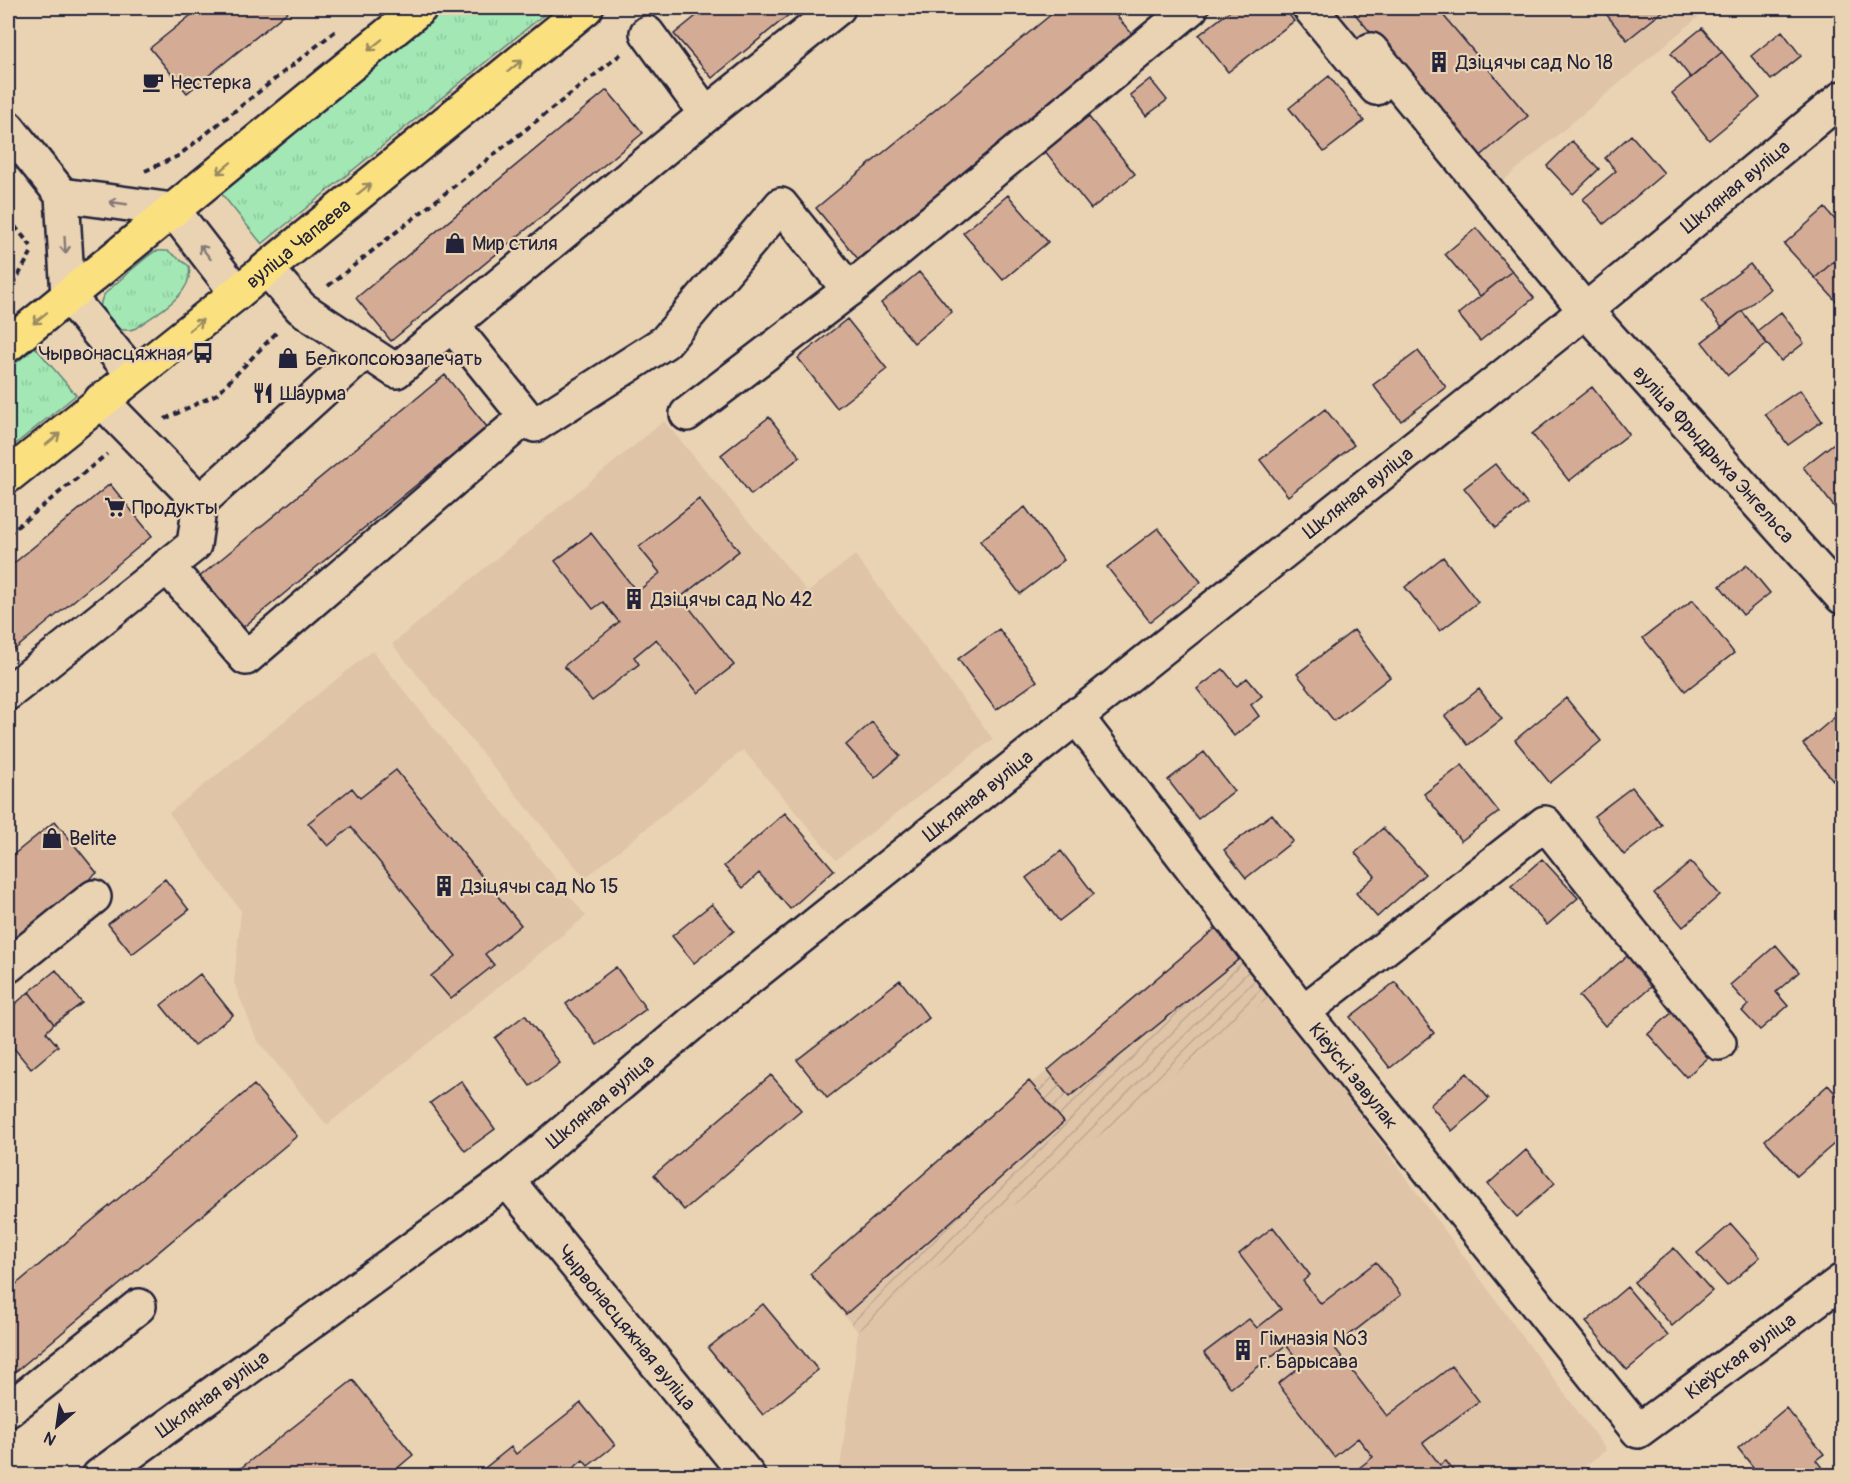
<svg xmlns="http://www.w3.org/2000/svg" width="1850" height="1483" font-family="Pangolin,sans-serif">
	<defs>
		<pattern id="industrial-furrows" width="10" height="10" patternUnits="userSpaceOnUse" patternTransform="scale(1.5)"><rect width="10" height="10" fill="#dfc4a8"/><path d="M-1 1l2-2M0 10L10 0M9 11l2-2" fill="none" stroke="#bfa892"/></pattern>
		<pattern id="grass-tufts" width="24" height="20" patternUnits="userSpaceOnUse" patternTransform="scale(1.5)"><rect width="24" height="20" fill="#a3e8b4"/><path d="M3 7l-1-3M5 7V3M7 7l1-3M15 17l-1-3M17 17v-4M19 17l1-3" fill="none" stroke="#8cc79c"/></pattern>
	</defs>
	<rect width="100%" height="100%" fill="#ead3b3"/>
	<filter id="ink" filterUnits="userSpaceOnUse"><feTurbulence type="fractalNoise" baseFrequency=".0167" numOctaves="2"/><feDisplacementMap in="SourceGraphic" scale="12" xChannelSelector="R" yChannelSelector="G"/><feConvolveMatrix kernelMatrix="1 2 1 2 8 2 1 2 1" color-interpolation-filters="sRGB"/></filter>
	<g filter="url(#ink)">
		<path fill="#dfc4a8" d="M1316 8H1709L1479 201Z
			M664 421 808 592 855 555 993 739 836 860 743 750 585 878 392 644Z
			M372 651 586 916 327 1125 257 1040 234 983 241 911 169 813Z
			M1272 995 1606 1450 1572 1476H839L858 1332Z"/>
		<path fill="url(#industrial-furrows)" d="M1218 924 1272 995 858 1332 810 1274Z"/>
		<path fill="url(#grass-tufts)" stroke="#628578" stroke-width="1.5" d="M439 8H552L262 244 217 188Z
			M168 251 189 266C195 294 156 313 136 328 117 337 91 315 104 295 107 291 149 254 154 252 157 250 164 251 168 251Z
			M35 347 76 395 8 450V370Z"/>
		<path fill="#d4ac95" stroke="#22223b" stroke-width="1.5" d="M200 8H292L187 93 150 48Z
			M706 8H797L712 78 674 34Z
			M1059 8H1110L1132 34 858 259 816 208Z
			M1234 8H1284L1294 21 1228 72 1199 35Z
			M1350 8H1437L1528 116 1477 159Z
			M1614 8H1667L1627 40 1606 14Z
			M1702 28 1722 52 1691 78 1671 53Z
			M1782 31 1801 56 1771 80 1751 56Z
			M1722 52 1760 98 1709 140 1672 93Z
			M1329 76 1364 121 1324 152 1289 108Z
			M1150 79 1167 100 1146 116 1130 95Z
			M607 90 643 133 391 341 356 298Z
			M1088 116 1135 174 1091 209 1044 150Z
			M1631 135 1664 173 1604 224 1583 199 1616 171 1605 158Z
			M1572 141 1599 169 1573 194 1547 166Z
			M1008 195 1048 242 1003 280 963 233Z
			M1825 208 1842 228V254L1815 278 1784 244Z
			M1476 228 1512 271 1480 296 1445 254Z
			M1834 261 1842 270V295L1836 301 1815 278Z
			M1750 264 1770 289 1722 327 1702 301Z
			M1512 271 1534 298 1480 341 1458 314Z
			M919 272 952 312 914 343 881 303Z
			M1742 311 1767 344 1728 375 1702 342Z
			M1781 312 1804 343 1781 361 1757 331Z
			M847 319 887 369 837 408 798 358Z
			M1418 351 1446 387 1401 421 1373 385Z
			M445 375 487 427 235 634 192 583Z
			M1592 387 1629 434 1569 481 1532 434Z
			M1800 390 1822 421 1788 445 1765 414Z
			M1325 409 1354 445 1288 496 1260 460Z
			M769 417 800 457 751 495 721 455Z
			M1842 437V517L1803 467Z
			M1495 464 1527 504 1496 528 1464 488Z
			M110 484 152 536 8 655V568Z
			M699 499 739 551 681 597 734 665 698 693 656 639 634 657 639 664 592 701 564 666 619 622 603 602 593 609 555 561 591 533 637 592 660 573 639 547Z
			M1025 507 1064 560 1020 594 980 541Z
			M1158 528 1201 582 1150 622 1107 567Z
			M1443 557 1478 602 1440 631 1405 587Z
			M1747 565 1770 593 1743 615 1720 586Z
			M1693 600 1734 653 1685 691 1643 638Z
			M999 629 1037 681 996 710 958 659Z
			M1354 630 1390 677 1334 721 1297 674Z
			M1223 669 1237 686 1247 678 1262 696 1251 705 1259 716 1234 736 1197 689Z
			M1479 689 1502 719 1468 745 1445 716Z
			M1566 698 1601 741 1550 783 1515 740Z
			M1842 711V791L1803 744Z
			M872 722 900 756 875 778 846 745Z
			M1204 752 1234 791 1198 819 1168 780Z
			M1462 765 1499 812 1461 841 1424 794Z
			M396 770 521 925 485 954 494 965 451 999 431 976 456 956 351 827 328 846 308 823 352 788 360 798Z
			M1632 787 1662 825 1624 855 1594 816Z
			M785 813 834 870 790 909 759 873 743 888 724 866Z
			M1272 814 1293 841 1246 878 1224 850Z
			M55 821 97 873 8 945V859Z
			M1383 828 1425 874 1377 917 1356 893 1375 876 1355 853Z
			M1061 851 1094 894 1059 921 1026 878Z
			M1542 859 1578 898 1547 925 1511 886Z
			M1691 862 1720 895 1683 927 1654 893Z
			M165 879 189 910 132 954 108 924Z
			M712 904 734 931 694 963 672 936Z
			M1216 928 1239 959 1069 1097 1048 1070Z
			M1776 945 1799 972 1776 992 1788 1006 1760 1030 1742 1011 1748 1005 1730 985Z
			M1631 953 1656 983 1605 1026 1579 996Z
			M616 967 646 1009 597 1045 566 1004Z
			M56 970 82 1003 54 1024 29 992Z
			M200 974 233 1015 194 1046 161 1005Z
			M900 980 929 1018 827 1098 797 1060Z
			M1395 982 1434 1033 1390 1068 1350 1017Z
			M29 992 54 1024 46 1032 58 1046 31 1069 8 1041V1010Z
			M1677 1008 1715 1052 1686 1077 1648 1034Z
			M525 1015 560 1063 530 1086 495 1038Z
			M1467 1073 1489 1099 1452 1131 1430 1105Z
			M771 1075 801 1110 684 1210 654 1175Z
			M461 1081 495 1129 465 1151 430 1103Z
			M1029 1081 1064 1122 846 1314 810 1274Z
			M254 1085 297 1136 8 1378V1291Z
			M1828 1085 1842 1101V1137L1797 1176 1765 1140Z
			M1526 1150 1555 1183 1517 1217 1488 1184Z
			M1731 1224 1760 1257 1727 1286 1697 1253Z
			M1273 1227 1310 1275 1303 1281 1321 1304 1376 1262 1401 1295 1334 1347 1387 1416 1452 1366 1479 1401 1423 1443 1440 1465 1446 1461 1457 1476H1349L1373 1457 1358 1438 1334 1457 1278 1384 1302 1365 1286 1345 1231 1388 1204 1353 1249 1319 1257 1328 1281 1309 1239 1254Z
			M1674 1248 1712 1291 1672 1326 1634 1282Z
			M1627 1287 1668 1336 1627 1370 1586 1322Z
			M763 1304 818 1370 763 1415 708 1348Z
			M353 1380 413 1455 388 1476H241L237 1471Z
			M581 1403 615 1445 588 1466 583 1460 564 1476H475L511 1447 516 1454Z
			M1786 1408 1824 1454 1816 1460 1826 1473 1823 1476H1743L1753 1467 1738 1448Z"/>
		<g fill="none" stroke-linecap="round" stroke-linejoin="round">
			<defs>
				<g id="minor">
					<path d="M1310 8 1376 88"/>
					<path d="M647 33 706 114 838 8"/>
					<path id="s1" d="M1371 50 1585 310 1842 597"/>
					<path d="M8 128 62 195"/>
					<path d="M62 195 173 210 237 293"/>
					<path d="M62 195 68 296 133 374"/>
					<path d="M267 269 301 308 396 371 706 114"/>
					<path d="M101 400 200 502 366 351"/>
					<path d="M687 414 849 290 1191 8"/>
					<path d="M526 417 535 425 665 342 781 205 849 290"/>
					<path d="M167 566 246 658 526 417 452 325"/>
					<path d="M8 693 194 545 200 502"/>
					<path id="s2" d="M1075 715 1303 1012 1638 1431 1842 1281"/>
					<path d="M8 966 94 897"/>
					<path d="M1303 1012 1545 823 1719 1043"/>
					<path id="s3" d="M507 1180 748 1476"/>
					<path d="M8 1410 139 1306"/>
					<path id="s4" d="M99 1476 507 1180 690 1025 1569 324 1842 98"/>
				</g>
				<g id="major">
					<path d="M8 345 420 8"/>
					<path id="s5" d="M8 476 237 293 586 8"/>
				</g>
			</defs>
			<use href="#minor" stroke="#22223b" stroke-width="38"/>
			<use href="#major" stroke="#22223b" stroke-width="38"/>
			<path stroke="#22223b" stroke-width="4" stroke-dasharray="6 4.5" stroke-linecap="butt" d="M670 13 677 8
				M145 171 178 156 338 29
				M8 218 31 246
				M328 286 621 54
				M8 294 31 253
				M165 419 217 394 278 331
				M8 534 107 454"/>
			<use href="#minor" stroke="#ead3b3" stroke-width="33"/>
			<use href="#major" stroke="#fbe080" stroke-width="33"/>
		</g>
		<defs><path id="oneway-shaft" d="M-6 0H5M1.5-3L5.5 0L1.5 3" fill="none" stroke-width="1.6" stroke-linecap="round" stroke-linejoin="round" transform="scale(1.5)"/></defs>
		<g stroke="#998a61">
			<use href="#oneway-shaft" transform="translate(375 45) rotate(141)"/>
			<use href="#oneway-shaft" transform="translate(515 66) rotate(-39)"/>
			<use href="#oneway-shaft" transform="translate(224 168) rotate(141)"/>
			<use href="#oneway-shaft" transform="translate(364 189) rotate(-39)"/>
			<use href="#oneway-shaft" transform="translate(40 318) rotate(141)"/>
			<use href="#oneway-shaft" transform="translate(196 325) rotate(-38)"/>
			<use href="#oneway-shaft" transform="translate(53 439) rotate(-39)"/>
		</g>
		<g stroke="#867a77">
			<use href="#oneway-shaft" transform="translate(118 203) rotate(-172)"/>
			<use href="#oneway-shaft" transform="translate(65 245) rotate(87)"/>
			<use href="#oneway-shaft" transform="translate(205 252) rotate(-128)"/>
		</g>
	</g>
	<defs>
		<symbol id="building-bare" viewBox="-9 -9 18 18"><path d="M-4-6H4V6H1V3H-1V6H-4ZM-2.5-4.3h1.7v1.8h-1.7ZM.8-4.3h1.7v1.8H.8ZM-2.5-1h1.7V.8h-1.7ZM.8-1h1.7V.8H.8Z" fill="#22223b" stroke="#ead3b3" stroke-width="2.5" paint-order="stroke"/></symbol>
		<symbol id="cafe-bare" viewBox="-9 -9 18 18"><path d="M-5.5-4.5H6V0H3Q3 3.5 0 3.5H-2.5Q-5.5 3.5-5.5 0ZM3-3.2v2h1.7v-2ZM-6 4.5H4V6H-6Z" fill="#22223b" stroke="#ead3b3" stroke-width="2.5" paint-order="stroke"/></symbol>
		<symbol id="shop-bare" viewBox="-9 -9 18 18"><path d="M-5-2.5h2.3a2.7 3.5 0 0 1 5.4 0H5L5.5 6h-11ZM-1.5-2.5h3a1.5 2.3 0 0 0-3 0Z" fill="#22223b" stroke="#ead3b3" stroke-width="2.5" paint-order="stroke"/></symbol>
		<symbol id="bus-bare" viewBox="-9 -9 18 18"><path d="M-5-6H5V4H4V6H2V4H-2V6H-4V4H-5ZM-3.5-4V0h7V-4ZM-3.5 1.2v1.5H-2V1.2ZM2 1.2v1.5H3.5V1.2Z" fill="#22223b" stroke="#ead3b3" stroke-width="2.5" paint-order="stroke"/></symbol>
		<symbol id="restaurant-bare" viewBox="-9 -9 18 18"><path d="M-5-6h1v4h1v-4h1v4h1v-4h1v5L-1.5 .5V6h-2V.5L-5-1ZM5-6V6H3V1.5H1.5Q1.5-4 5-6Z" fill="#22223b" stroke="#ead3b3" stroke-width="2.5" paint-order="stroke"/></symbol>
		<symbol id="supermarket-bare" viewBox="-9 -9 18 18"><path d="M-6-5.5h2.5l.6 2H6L4.5 2H-2.5L-4.4-4H-6ZM-1.5 3.2a1.3 1.3 0 1 0 .1 0ZM3 3.2a1.3 1.3 0 1 0 .1 0Z" fill="#22223b" stroke="#ead3b3" stroke-width="2.5" paint-order="stroke"/></symbol>
	</defs>
	<g fill-rule="evenodd">
		<use href="#building-bare" x="1424" y="47" width="30" height="30"/>
		<use href="#cafe-bare" x="138" y="67" width="30" height="30"/>
		<use href="#shop-bare" x="440" y="228" width="30" height="30"/>
		<use href="#bus-bare" x="188" y="338" width="30" height="30"/>
		<use href="#shop-bare" x="273" y="343" width="30" height="30"/>
		<use href="#restaurant-bare" x="248" y="378" width="30" height="30"/>
		<use href="#supermarket-bare" x="100" y="492" width="30" height="30"/>
		<use href="#building-bare" x="619" y="584" width="30" height="30"/>
		<use href="#shop-bare" x="37" y="823" width="30" height="30"/>
		<use href="#building-bare" x="429" y="871" width="30" height="30"/>
		<use href="#building-bare" x="1228" y="1335" width="30" height="30"/>
	</g>
	<g text-anchor="middle" stroke-width="4.5" stroke-linejoin="round" paint-order="stroke">
		<g font-size="20" fill="#22223b" stroke="#ead3b3" text-anchor="start">
			<text x="1456" y="69">Дзіцячы сад № 18</text>
			<text x="170" y="89">Нестерка</text>
			<text x="472" y="250">Мир стиля</text>
			<text x="186" y="360" text-anchor="end">Чырвонасцяжная</text>
			<text x="305" y="365">Белкопсоюзапечать</text>
			<text x="280" y="400">Шаурма</text>
			<text x="132" y="514">Продукты</text>
			<text x="651" y="606">Дзіцячы сад № 42</text>
			<text x="69" y="845">Belite</text>
			<text x="461" y="893">Дзіцячы сад № 15</text>
			<text x="1260" y="1345">Гімназія №3<tspan x="1260" dy="23">г. Барысава</tspan></text>
		</g>
		<g font-size="20" fill="#22223b" stroke="#ead3b3">
			<text dy="7" stroke="none"><textPath href="#s4" startOffset="2084">Шкляная вуліца</textPath></text>
			<text dy="7" stroke="none"><textPath href="#s5" startOffset="372">вуліца Чапаева</textPath></text>
			<text dy="7" stroke="none"><textPath href="#s1" startOffset="530">вуліца Фрыдрыха Энгельса</textPath></text>
			<text dy="7" stroke="none"><textPath href="#s4" startOffset="1598">Шкляная вуліца</textPath></text>
			<text dy="7" stroke="none"><textPath href="#s4" startOffset="1112">Шкляная вуліца</textPath></text>
			<text dy="7" stroke="none"><textPath href="#s2" startOffset="456">Кіеўскі завулак</textPath></text>
			<text dy="7" stroke="none"><textPath href="#s4" startOffset="626">Шкляная вуліца</textPath></text>
			<text dy="7" stroke="none"><textPath href="#s3" startOffset="190">Чырвонасцяжная вуліца</textPath></text>
			<text dy="7" stroke="none"><textPath href="#s2" startOffset="1038">Кіеўская вуліца</textPath></text>
			<text dy="7" stroke="none"><textPath href="#s4" startOffset="140">Шкляная вуліца</textPath></text>
		</g>
	</g>
	<rect width="1850" height="1483" fill="none" stroke="#ead3b3" stroke-width="30"/>
	<rect x="15" y="15" width="1820" height="1453" fill="none" stroke="#22223b" stroke-width="2" filter="url(#ink)"/>
	<g transform="translate(57 1426) rotate(209)" stroke="#ead3b3" stroke-width="4.5" paint-order="stroke">
	<path d="M0-4.5L10 22L0 15L-10 22Z" fill="#22223b"/>
	<text y="-9" font-size="16" font-weight="bold" text-anchor="middle" fill="#22223b">N</text>
	</g>
</svg>
